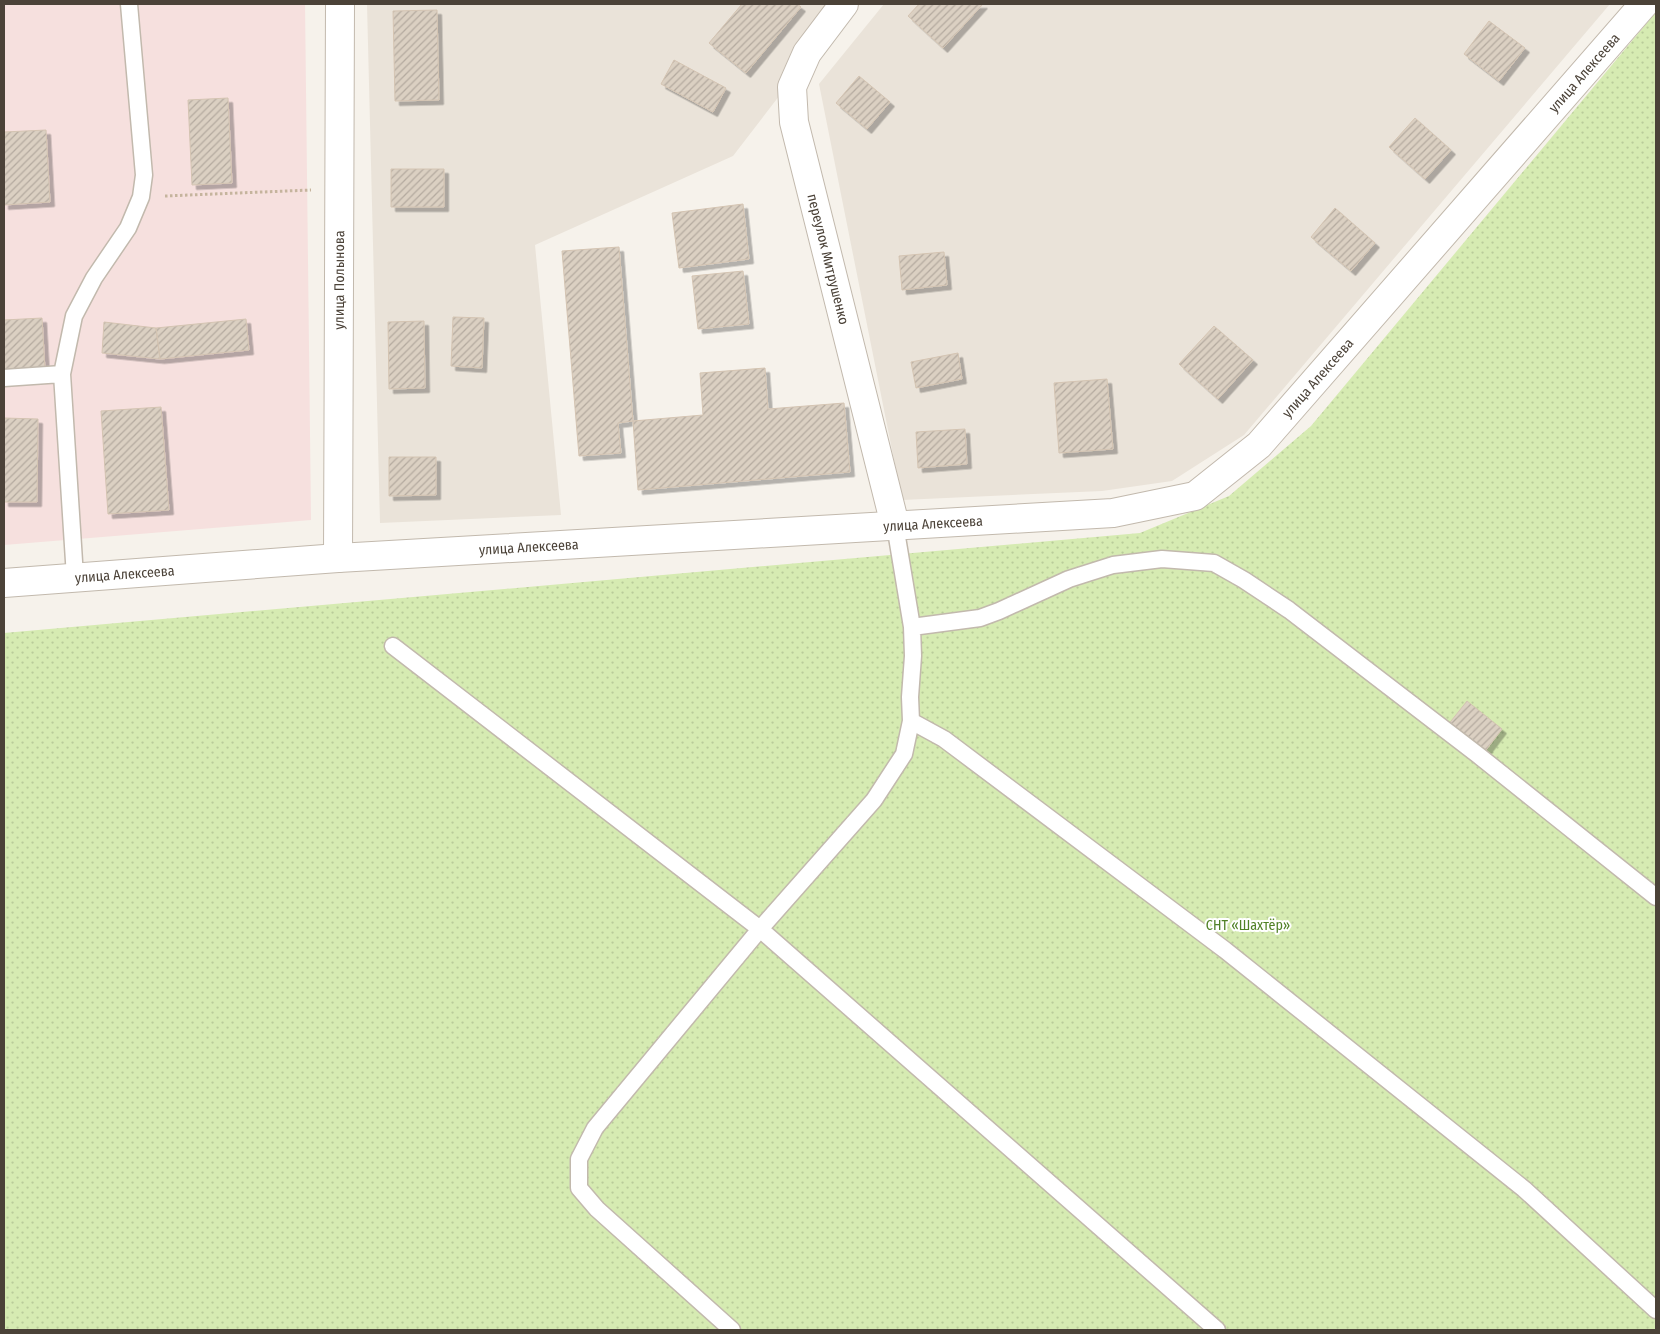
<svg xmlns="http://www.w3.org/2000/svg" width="1660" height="1334" font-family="'Fira Sans Condensed',sans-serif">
	<defs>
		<pattern id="park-dots" width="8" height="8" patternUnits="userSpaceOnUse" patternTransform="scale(1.25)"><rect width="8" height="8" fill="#d6ebb2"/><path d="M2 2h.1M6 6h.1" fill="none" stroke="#b9cb9a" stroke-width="1.8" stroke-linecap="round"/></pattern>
		<pattern id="building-hatch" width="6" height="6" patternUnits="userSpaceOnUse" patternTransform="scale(1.25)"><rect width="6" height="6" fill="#dbd0c2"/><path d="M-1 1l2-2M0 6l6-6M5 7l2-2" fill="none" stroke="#b4aa9f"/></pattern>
		<filter id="shadow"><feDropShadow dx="4.5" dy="4.5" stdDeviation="0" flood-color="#0004"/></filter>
	</defs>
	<rect width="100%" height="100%" fill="#f6f2eb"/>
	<path fill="#eae3d9" d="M367 4H850L733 156 535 245 561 515 380 523Z
		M884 4H1610L1244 435 1172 481 1102 491 902 500 819 84Z"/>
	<path fill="#f6e0de" d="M4 4H305L311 520 4 545Z"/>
	<path fill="url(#park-dots)" d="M1656 12V1330H4V633L1140 533 1229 496 1311 426Z"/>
	<path fill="url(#building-hatch)" stroke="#d4c4b2" filter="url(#shadow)" d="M742 4H797L801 7 746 73 709 43Z
		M919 4H983L943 48 908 16Z
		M437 10 439 100 395 101 393 11Z
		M1489 21 1525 48 1499 81 1464 54Z
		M674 60 726 88 713 112 661 84Z
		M859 76 890 102 867 129 836 103Z
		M228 98 232 183 192 185 188 100Z
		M1415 118 1451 150 1425 179 1389 147Z
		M46 130 50 202 4 205V132Z
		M391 169H444V207H391Z
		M743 204 749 259 679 268 672 213Z
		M1335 208 1375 243 1351 271 1311 237Z
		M619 247 633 421 618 423 621 453 579 456 562 251Z
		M944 252 947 285 902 290 899 256Z
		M743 271 749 324 698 329 692 276Z
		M453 317 484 318 482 368 451 366Z
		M42 318 45 370 4 373V320Z
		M246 319 249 350 160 359 156 328Z
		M424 321 425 388 389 389 388 322Z
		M104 322 156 328 160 359 102 353Z
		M1214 326 1253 360 1218 399 1179 364Z
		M958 353 962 379 916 388 911 362Z
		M765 368 768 409 844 403 850 472 638 490 633 421 703 415 700 373Z
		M1107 379 1113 449 1059 453 1054 383Z
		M161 407 169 510 108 514 101 411Z
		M4 418 38 419 37 502H4Z
		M965 429 967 464 918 468 916 432Z
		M389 457H436V495L389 496Z
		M1467 701 1502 729 1483 754 1447 726Z"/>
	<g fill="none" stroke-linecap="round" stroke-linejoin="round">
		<defs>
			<path id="lane" d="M4 378 62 374
				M75 577 62 374 74 316 94 278 128 228 141 197 144 175 129 4
				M912 627 980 618 999 611 1069 579 1113 565 1162 559 1214 563 1244 580 1289 610 1478 755 1656 897
				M393 646 760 929 1217 1330
				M911 721 944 739 1225 950 1524 1189 1656 1310
				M732 1330 597 1209 579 1188V1159L595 1128 760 929 874 800 904 754 911 721 910 697 913 656 912 627 895 525"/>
			<g id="street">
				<path id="s1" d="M844 4 807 53 792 87 794 122 895 525"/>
				<path id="s2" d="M338 558 340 4"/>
				<path id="s3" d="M4 583 338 558 1113 513 1195 496 1259 445 1644 4"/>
			</g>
		</defs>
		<use href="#lane" stroke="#c2b9ad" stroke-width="19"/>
		<use href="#street" stroke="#c2b9ad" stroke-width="30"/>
		<path stroke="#c5b49d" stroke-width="3" stroke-dasharray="2.5 2.5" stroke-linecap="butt" d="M165 196 311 190"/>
		<use href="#lane" stroke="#fff" stroke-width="16"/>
		<use href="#street" stroke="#fff" stroke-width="28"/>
	</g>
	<g text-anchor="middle" stroke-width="4" stroke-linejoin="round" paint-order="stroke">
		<g font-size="14" fill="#4b4238" stroke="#fff">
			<text dy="5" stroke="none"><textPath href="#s3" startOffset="1771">улица Алексеева</textPath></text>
			<text dy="5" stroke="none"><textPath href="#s1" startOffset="275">переулок Митрушенко</textPath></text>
			<text dy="5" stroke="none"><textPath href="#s2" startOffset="278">улица Полынова</textPath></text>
			<text dy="5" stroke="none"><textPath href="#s3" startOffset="1366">улица Алексеева</textPath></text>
			<text dy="5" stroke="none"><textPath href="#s3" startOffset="931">улица Алексеева</textPath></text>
			<text dy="5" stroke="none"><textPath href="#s3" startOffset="526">улица Алексеева</textPath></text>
			<text dy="5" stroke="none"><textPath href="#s3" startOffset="121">улица Алексеева</textPath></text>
		</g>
		<g font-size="14" fill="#508127" stroke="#fff">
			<text x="1248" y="930">СНТ «Шахтёр»</text>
		</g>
	</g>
	<rect width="1660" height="1334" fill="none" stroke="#4b4238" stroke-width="10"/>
</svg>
